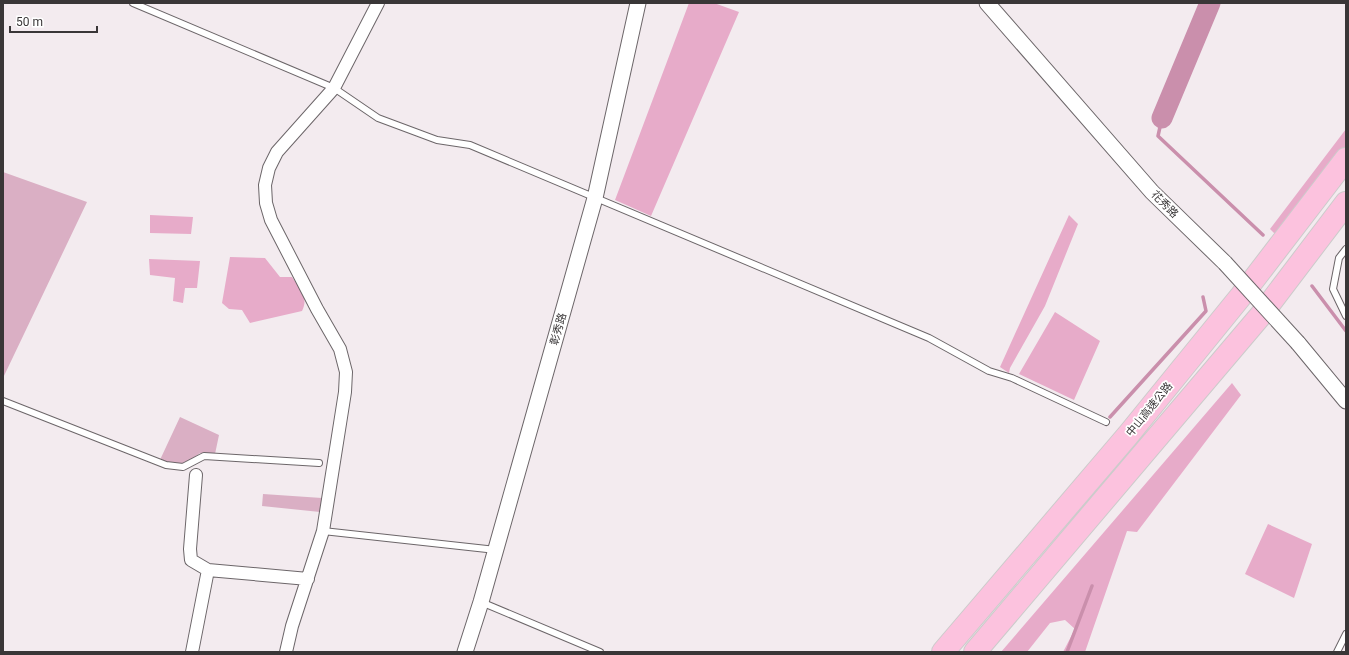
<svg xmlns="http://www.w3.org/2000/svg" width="1349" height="655" font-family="Roboto,'Noto Sans TC',sans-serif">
	<rect width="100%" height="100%" fill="#f3ebef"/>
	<path fill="#daafc4" d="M3 172 87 202 3 378Z
		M180 417 219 435 215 454 200 453 179 469 159 462Z
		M263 494 322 498 320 512 262 506Z"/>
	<path fill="#e7abc9" d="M689 3H714L739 12 651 216 615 200Z
		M1346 129V146L1278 237 1270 229Z
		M150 215 193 217 191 234 150 233Z
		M1069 215 1078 224 1045 306 1010 368 1009 373 1000 367Z
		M230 257 265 258 280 277H292C300 289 309 297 302 311L250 323 242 310 229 309 222 303Z
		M149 259 200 261 197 288H185L183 303 173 301 175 278 150 275Z
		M1055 312 1100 341 1074 400 1019 374Z
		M1232 383 1241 395 1137 532 1127 531 1085 652H1063L1075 629 1065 620 1050 623 1027 652H1001Z
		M1268 524 1312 544 1294 598 1245 574Z"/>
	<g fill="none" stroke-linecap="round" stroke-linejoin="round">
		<path stroke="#ca8fac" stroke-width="3.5" d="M1162 118 1158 136 1263 235
			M1312 286 1346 331
			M1110 417 1206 311 1203 297
			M1067 652 1092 586"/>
		<path stroke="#ca8fac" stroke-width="21" d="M1162 118 1210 3"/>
		<defs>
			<path id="service" d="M133 3 334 88 378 118 437 140 470 145 929 338 989 371 1012 378 1106 422
				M1346 249 1339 258 1333 289 1346 316
				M3 401 166 465 183 467 204 456 319 463
				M323 531 496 550
				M481 602 600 652
				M1337 652 1346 634"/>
			<path id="minor" d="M208 570 308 579
				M192 652 208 570 191 560 190 549 196 475
				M286 652 292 626 323 531 345 392 346 372 340 349 317 309 271 220 266 203 265 185 269 168 277 152 334 88 378 3"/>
			<path id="tertiary" d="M987 3 1152 192 1225 263
				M1298 343 1346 401
				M465 652 481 602 595 198 638 3"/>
			<path id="motorway" d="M943 652 1128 435 1241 296 1346 159
				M975 652 1261 315 1346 203"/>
		</defs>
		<use href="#service" stroke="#6c6669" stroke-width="8"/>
		<use href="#minor" stroke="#6c6669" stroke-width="14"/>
		<use href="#tertiary" stroke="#6c6669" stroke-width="17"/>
		<use href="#motorway" stroke="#cccbcb" stroke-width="24"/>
		<use href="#service" stroke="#fff" stroke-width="6"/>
		<use href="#minor" stroke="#fff" stroke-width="12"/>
		<use href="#tertiary" stroke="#fff" stroke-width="15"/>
		<use href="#motorway" stroke="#fcc2de" stroke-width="22"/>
		<defs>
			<path id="tertiary-bridge" d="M1225 263 1298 343"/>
		</defs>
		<use href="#tertiary-bridge" stroke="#6c6669" stroke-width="17" stroke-linecap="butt"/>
		<use href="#tertiary-bridge" stroke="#fff" stroke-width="15"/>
	</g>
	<g text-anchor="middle" stroke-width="3.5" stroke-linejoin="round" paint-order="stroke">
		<g font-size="11" fill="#393637" stroke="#fff">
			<text transform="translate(1165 204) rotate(45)" y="4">花秀路</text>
			<text transform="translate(558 329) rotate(-74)" y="4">彰秀路</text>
			<text transform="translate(1149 409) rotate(-51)" y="4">中山高速公路</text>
		</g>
	</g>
	<rect width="1349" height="655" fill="none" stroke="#393637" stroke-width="8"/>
	<path d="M10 26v6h87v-6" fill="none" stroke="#393637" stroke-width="2"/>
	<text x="16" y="26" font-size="12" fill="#393637" stroke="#ffffff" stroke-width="3" paint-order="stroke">50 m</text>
</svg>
